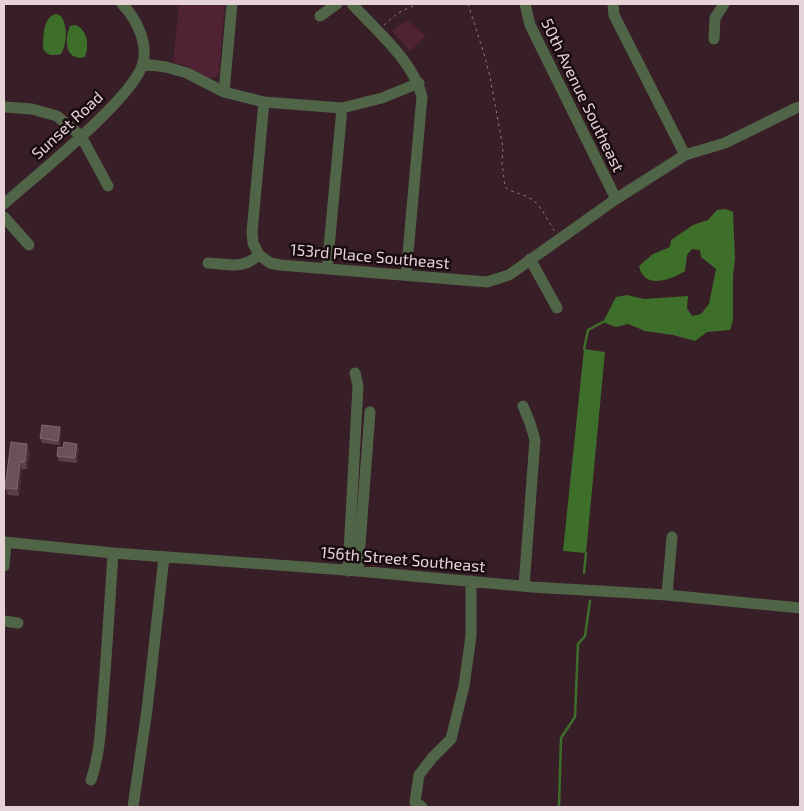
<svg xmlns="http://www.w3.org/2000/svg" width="804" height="811" font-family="'Exo 2',sans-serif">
	<rect width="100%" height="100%" fill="#381e27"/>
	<path fill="#4f2333" d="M179 4H225L219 73 215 77 208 78 185 65 173 62Z
		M407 20 426 36 410 51 392 31Z"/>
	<path fill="#3e6f2a" d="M56 14 61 16C68 26 67 44 61 54 54 56 46 56 43 48 44 36 42 18 56 14Z
		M76 25C88 31 89 45 85 57 65 62 64 40 70 26Z
		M726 209 733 212 735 259 733 276V320L730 330 707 332 695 341 673 335 645 331 628 324 616 327 603 322 616 297 627 295 644 299 688 296 687 308 692 316 701 314 709 304 716 269 701 257 700 250 692 249 687 255 685 271C671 280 644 290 639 266L653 254 670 247 671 240 693 225 708 220 717 210Z
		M584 349 605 352 586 553 563 551Z"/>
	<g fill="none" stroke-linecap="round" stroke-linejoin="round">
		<path stroke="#3e6f2a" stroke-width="2.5" d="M584 349 588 330 603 322
			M584 573 586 553
			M559 807 561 738 575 717 578 644 585 636 590 601"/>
		<path stroke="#957f85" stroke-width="1" stroke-dasharray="2.5 4" stroke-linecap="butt" d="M468 4 485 57 490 77 503 148 502 162 505 187C512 193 522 193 531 199 541 205 548 221 555 232
			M384 25 398 13 417 4"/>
		<path stroke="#506548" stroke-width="11" d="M352 4C376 30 414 62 422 97L406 275
			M525 4 530 25 616 199
			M613 4 614 15 685 155
			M320 16 337 4
			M714 39 715 18 724 4
			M143 64 166 67 187 73 224 92 264 102 342 108 382 98 419 83
			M224 92 232 4
			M4 107 32 109 57 116 81 136 108 186
			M4 204C34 177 135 97 143 63 148 42 136 18 122 4
			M4 217 29 245
			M259 255 253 243 252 232 264 102
			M530 259 557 308
			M208 263C229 264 242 270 259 255L270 263 280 265 487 282 509 275 616 199 685 155 725 143 796 108 800 107
			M327 269 342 108
			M523 406 530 423 535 440 524 586
			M4 542 113 553 358 571 532 587 667 595 800 608
			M4 566 6 543
			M348 571 358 386 355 373
			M358 571 370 412
			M667 595 672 537
			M4 621 18 623
			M91 780C100 754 101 725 103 698 107 649 110 601 113 553
			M133 807 147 710 164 557
			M422 807 415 802 419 775 432 758 451 739 464 686 471 636V581"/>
	</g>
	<path fill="#5b4048" d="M60 427 61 431 60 445 42 443 40 438Z
		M11 442 30 451 27 469H22L19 496 8 495 5 488Z
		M77 444 79 449 77 463 59 461 57 456 63 448Z"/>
	<path fill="#472c34" d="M60 427 61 431 60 445 58 441Z
		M27 444 30 451 27 469 25 462Z
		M77 444 79 449 77 463 75 458Z
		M20 462 22 469 19 496 17 489Z"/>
	<path fill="#6a5057" stroke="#7e646c" d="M42 425 60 427 58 441 40 438Z
		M11 442 27 444 25 462H20L17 489 5 488Z
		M64 442 77 444 75 458 57 456 58 447 63 448Z"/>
	<g text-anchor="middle" stroke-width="5" stroke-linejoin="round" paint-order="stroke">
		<g font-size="16" fill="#e6d3d8" stroke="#180c10">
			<text transform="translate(583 95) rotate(64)" y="6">50th Avenue Southeast</text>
			<text transform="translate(67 125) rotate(-43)" y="6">Sunset Road</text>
			<text transform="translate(370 256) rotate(5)" y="6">153rd Place Southeast</text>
			<text transform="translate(403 559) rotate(5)" y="6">156th Street Southeast</text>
		</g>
	</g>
	<rect width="804" height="811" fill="none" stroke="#e6d3d8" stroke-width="10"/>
</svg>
